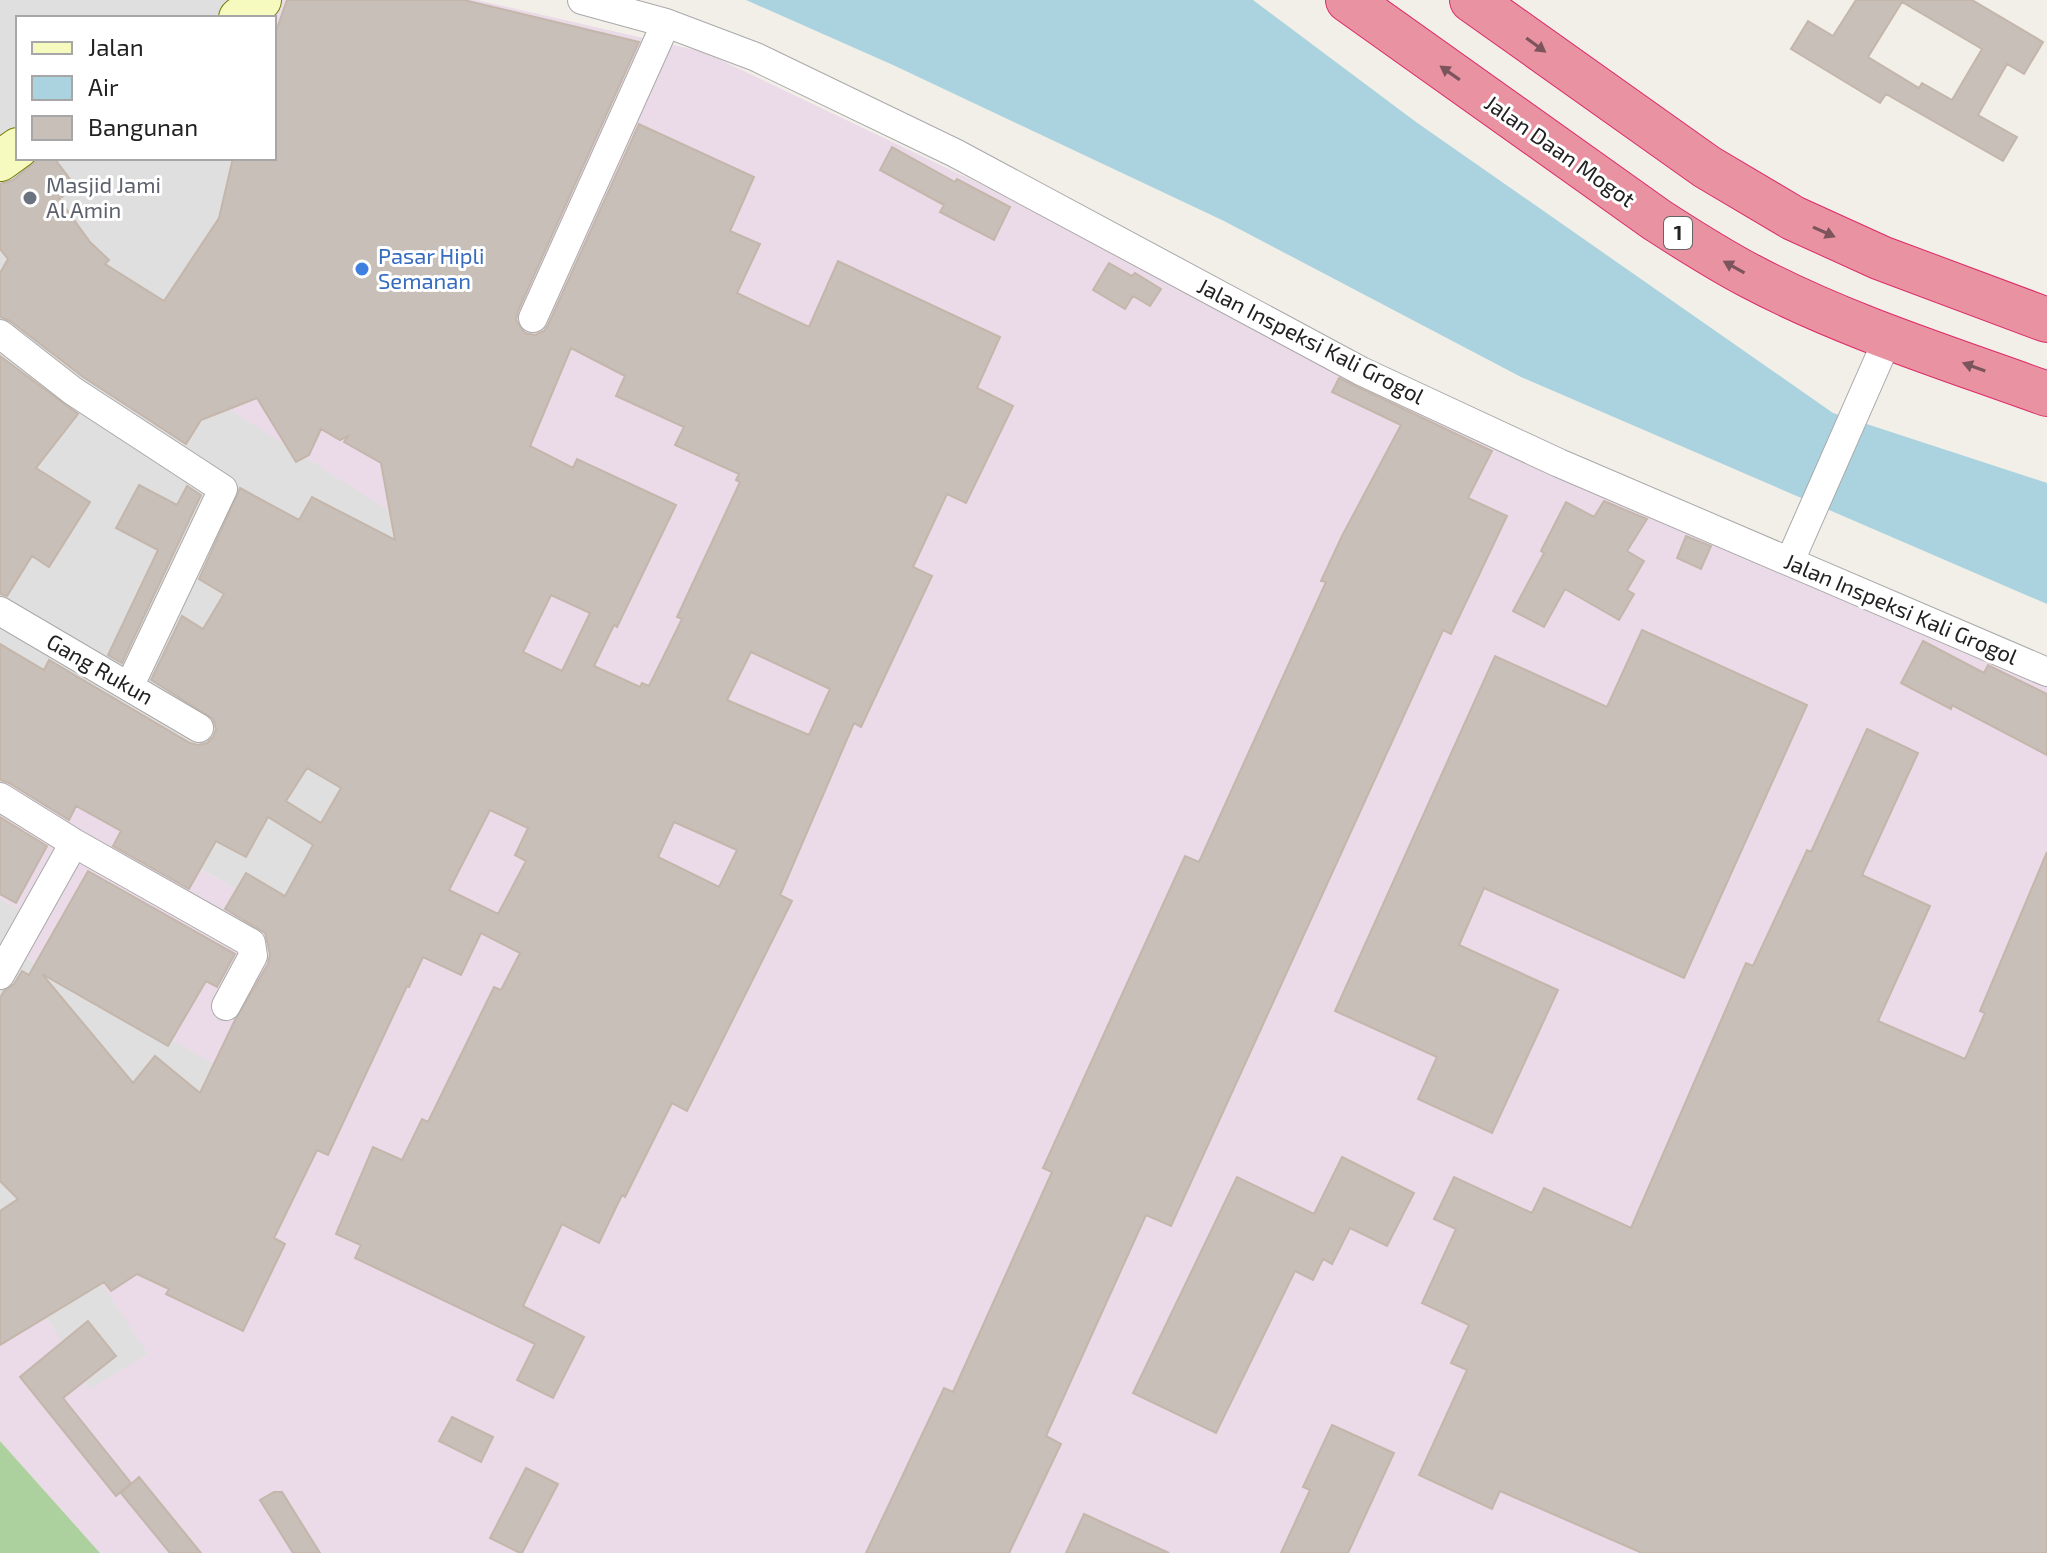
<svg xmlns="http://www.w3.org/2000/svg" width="2047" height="1553" font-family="'Exo 2',sans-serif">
	<rect width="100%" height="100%" fill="#f2efe9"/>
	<path fill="#e0dfdf" d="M0 0H270L266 18H18V158H237L220 240 146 356 510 586 324 937 0 759Z
		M0 898 34 919 17 953 223 1068 148 1354 90 1390 0 1240Z"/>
	<path fill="#ebdbe8" d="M270 0H477L704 52 1676 516 2047 682V1553H100L0 1441V1240L90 1389 148 1354 67 1231 164 1163 223 1069 16 952 34 919 0 898V759L324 937 510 587 145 356 274 158V18H266Z"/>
	<path fill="#add19e" d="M0 1441 100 1553H0Z"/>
	<path fill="#aad3df" d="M746 0H1253L1416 122 1833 413 2047 483V604L1521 377 1224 221 893 65Z"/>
	<path fill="#c7bfb8" stroke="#c4b6ab" stroke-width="2" fill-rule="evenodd" d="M287 0H464L639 42 518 311 516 320 525 333 535 335 544 331 548 325 639 124 754 177 730 231 760 244 737 293 809 327 838 261 1000 337 977 388 1013 406 966 503 947 494 913 567 932 576 861 727 854 723 780 895 792 901 687 1111 672 1103 625 1197 622 1195 599 1243 562 1224 523 1306 584 1337 553 1398 517 1380 535 1344 355 1258 361 1245 336 1234 373 1147 402 1160 422 1119 428 1122 494 987 501 990 520 953 481 933 461 975 423 957 409 987 407 986 328 1155 317 1150 274 1238 285 1244 243 1331 166 1294 169 1289 137 1274 111 1291 104 1282 0 1345V1211L18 1199 0 1181V998L4 991 14 984 22 971 29 975 88 871 235 954 217 987 206 981 168 1046 42 974 133 1083 155 1056 200 1093 235 1020 268 964 270 954 265 933 225 909 246 873 285 896 313 845 268 817 246 857 216 841 189 889 113 846 121 831 76 806 69 820 9 783 0 780V644L44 670 49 660 190 743 198 745 207 743 213 737 216 729 213 719 151 680 182 616 203 629 224 594 199 579 240 488 299 520 312 497 395 540 381 463 344 442 348 436 340 440 321 429 309 455 296 462 257 398 201 420 186 444 83 377 10 321 0 317V273L8 259 0 249V184L13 180 39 158H54L76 187 59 199 90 242 109 260 105 264 164 301 219 218 233 158H274V37ZM571 348 625 376 616 396 684 427 675 445 739 474 736 480 740 482 677 617 682 619 649 686 642 683 640 687 594 666 614 625 617 627 676 505 577 459 573 468 530 446ZM551 595 590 613 562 671 523 652ZM751 652 830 689 809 735 727 700ZM307 768 341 788 321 823 286 801ZM490 810 528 828 515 855 526 861 498 914 449 890ZM674 822 737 850 719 887 658 857Z
		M1856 0H1972L2043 42 2024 74 2007 64 1978 115 2017 137 2003 161 1886 94 1880 103 1791 49 1808 21 1833 36ZM1902 2 1982 49 1952 100 1922 83 1919 88 1868 57Z
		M892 147 955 182 957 179 1010 207 994 240 940 212 944 205 880 170Z
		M1109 263 1132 276 1135 273 1161 289 1150 306 1133 296 1125 309 1093 290Z
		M0 356 78 414 36 468 90 502 49 567 32 556 7 596 0 594Z
		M1339 378 1492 451 1468 498 1507 516 1451 634 1443 630 1171 1226 1146 1215 1046 1436 1061 1444 1009 1553H866L944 1388 953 1392 1052 1172 1043 1168 1185 856 1199 862 1326 582 1321 581 1342 536 1401 425 1332 392Z
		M139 485 177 505 187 486 201 495 122 663 108 655 158 550 116 528Z
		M1604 501 1647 519 1627 551 1644 561 1627 590 1634 594 1619 620 1565 589 1544 627 1513 611 1544 553 1541 551 1566 502 1594 517Z
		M1686 536 1711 546 1701 569 1677 558Z
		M1642 630 1807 705 1684 978 1484 888 1459 945 1558 990 1492 1133 1418 1099 1437 1057 1335 1011 1495 656 1607 707Z
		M1923 641 1984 673 1988 665 2047 694V755L1952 705 1951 709 1901 683Z
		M1867 729 1918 753 1862 875 1930 906 1878 1021 1965 1059 1985 1013 1980 1011 2047 852V1553H1642L1500 1491 1492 1509 1419 1475 1467 1370 1451 1363 1469 1325 1422 1303 1456 1229 1434 1219 1454 1177 1532 1213 1544 1188 1631 1228 1746 963 1753 966 1807 850 1811 852Z
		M0 817 47 846 16 903 0 894Z
		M1342 1157 1414 1193 1387 1246 1350 1228 1332 1264 1323 1259 1313 1280 1295 1271 1216 1433 1133 1393 1237 1177 1314 1214Z
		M88 1321 116 1356 63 1398 131 1483 116 1496 20 1377Z
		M452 1417 493 1437 481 1462 439 1441Z
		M1332 1425 1394 1453 1348 1553H1281L1310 1490 1303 1487Z
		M526 1468 558 1484 522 1553H520L490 1538Z
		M139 1477 201 1553H170L121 1493Z
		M274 1492H282L320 1553H293L260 1500Z
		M1084 1514 1169 1553H1066Z"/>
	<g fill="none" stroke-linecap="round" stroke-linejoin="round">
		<defs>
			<path id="street" d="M582 0 666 23 756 57 955 153 1361 371 1559 463 2047 672
				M533 318 666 23
				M0 334 73 391 223 489 130 685
				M1790 561 1889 336
				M0 611 199 728
				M0 797 74 843 251 943 253 956 226 1006
				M0 975 74 843"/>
			<path id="secondary" d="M239 18 261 0
				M0 161 18 148"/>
			<path id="highway" d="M1348 0 1657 220C1688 240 1719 260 1752 277 1845 326 1948 358 2047 394
				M1472 0 1707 167 1793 218 1881 258 2047 320"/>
		</defs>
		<use href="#street" stroke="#a9a9a9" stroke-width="30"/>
		<use href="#secondary" stroke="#707d05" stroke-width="42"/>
		<use href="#highway" stroke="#dc2a67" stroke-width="46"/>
		<use href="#street" stroke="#fff" stroke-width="28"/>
		<use href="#secondary" stroke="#f7fabf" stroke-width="40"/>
		<use href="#highway" stroke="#e892a2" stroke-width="44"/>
	</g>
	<defs><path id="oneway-solid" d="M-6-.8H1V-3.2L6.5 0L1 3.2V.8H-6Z" transform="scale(2)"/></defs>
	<g fill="#7b545c">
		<use href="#oneway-solid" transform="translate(1536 45) rotate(36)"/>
		<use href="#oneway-solid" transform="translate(1450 73) rotate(-145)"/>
		<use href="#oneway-solid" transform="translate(1824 232) rotate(24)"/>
		<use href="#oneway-solid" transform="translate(1734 267) rotate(-151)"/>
		<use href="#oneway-solid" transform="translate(1974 367) rotate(-160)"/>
	</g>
	<circle fill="#6b7280" stroke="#fff" stroke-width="3" cx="30" cy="198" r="8"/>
	<circle fill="#3f7fe0" stroke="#fff" stroke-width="3" cx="362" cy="269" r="8"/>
	<g text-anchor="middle" stroke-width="6" stroke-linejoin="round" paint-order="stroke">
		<rect fill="#fff" stroke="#646464" stroke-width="2" x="1664" y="217" width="28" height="32" rx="6"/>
		<g font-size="20" font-weight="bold" fill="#222">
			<text x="1678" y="240">1</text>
		</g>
		<g font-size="22" fill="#222" stroke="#fff">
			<text transform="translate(1560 151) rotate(35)" y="8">Jalan Daan Mogot</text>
			<text transform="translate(1311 341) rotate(27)" y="8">Jalan Inspeksi Kali Grogol</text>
			<text transform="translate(1901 609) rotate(23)" y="8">Jalan Inspeksi Kali Grogol</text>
			<text transform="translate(100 669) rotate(30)" y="8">Gang Rukun</text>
		</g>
		<g font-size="22" fill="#5b616d" stroke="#fff" text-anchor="start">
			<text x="46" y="193">Masjid Jami<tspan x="46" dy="25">Al Amin</tspan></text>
		</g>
		<g font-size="22" fill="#366cbe" stroke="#fff" text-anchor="start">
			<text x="378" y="264">Pasar Hipli<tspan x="378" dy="25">Semanan</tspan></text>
		</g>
	</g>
	<rect x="16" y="16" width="260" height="144" fill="#ffffff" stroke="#a7a7a7" stroke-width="2"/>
	<rect x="32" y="42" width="40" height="12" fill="#f7fabf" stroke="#a7a7a7" stroke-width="2"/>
	<text x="88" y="56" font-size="24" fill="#222222">Jalan</text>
	<rect x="32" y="76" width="40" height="24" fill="#aad3df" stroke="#a7a7a7" stroke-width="2"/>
	<text x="88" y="96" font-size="24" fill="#222222">Air</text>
	<rect x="32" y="116" width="40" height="24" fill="#c7bfb8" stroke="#a7a7a7" stroke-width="2"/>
	<text x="88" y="136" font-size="24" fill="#222222">Bangunan</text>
</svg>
